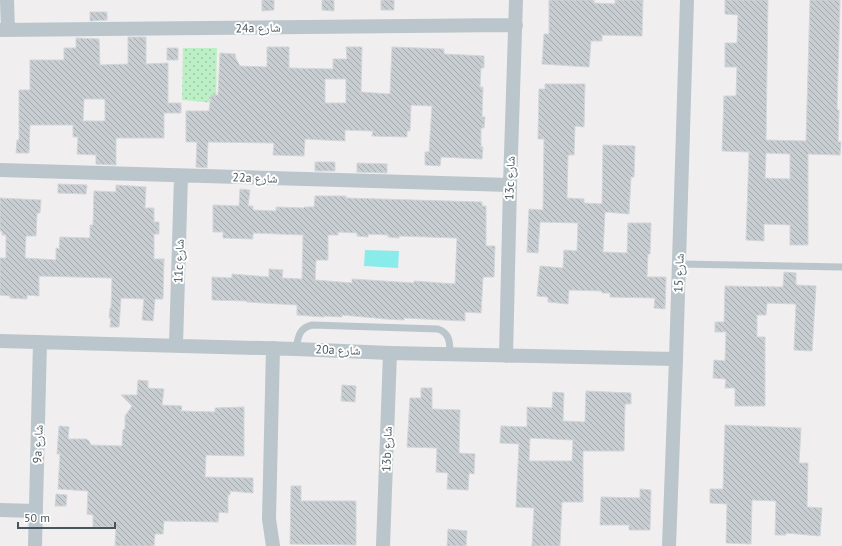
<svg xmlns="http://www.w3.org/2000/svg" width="842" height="546" font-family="'PT Sans','Noto Naskh Arabic',sans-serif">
	<defs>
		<pattern id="garden-dots" width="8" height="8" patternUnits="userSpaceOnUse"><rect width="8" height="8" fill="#bdefc6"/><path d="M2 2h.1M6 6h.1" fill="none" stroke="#9bc4a4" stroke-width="1.8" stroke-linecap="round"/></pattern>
		<pattern id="building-back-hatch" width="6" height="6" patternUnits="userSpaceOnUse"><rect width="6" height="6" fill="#c8cdd1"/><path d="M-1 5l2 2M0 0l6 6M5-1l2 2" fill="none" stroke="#a4a9ad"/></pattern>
	</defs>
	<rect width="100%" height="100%" fill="#f1eeef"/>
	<path fill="url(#garden-dots)" d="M183 48H217L216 103 182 100Z"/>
	<path fill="#8aebeb" d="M365 250 399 251 398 268 364 266Z"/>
	<path fill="url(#building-back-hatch)" stroke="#d2d6da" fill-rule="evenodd" d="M262 0H274V10L262 11Z
		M322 0H334V11L322 10Z
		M381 0H394V10H381Z
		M549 0H594V3L615 4V0H643L642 36 602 35V41H591L589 67 542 64 544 34H549Z
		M725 0H768L766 140 806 141 810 0H840L837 110H839L838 142H841L840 155 808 154V245H790V225L764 224V241L746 240 749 152 722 151 724 96H736L737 67H725V43H737L738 15 725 14ZM766 153 790 154V179L765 178Z
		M90 12H107V20L90 21Z
		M128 37H146V64L168 63V103H181V113H164V138H116V165L96 164V155L77 154 78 137H73V125H30L29 153H16L17 140H19V90H30V60H64V48H76V38L99 39 100 65 128 64ZM84 99H105V121H83Z
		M267 47H289V68L333 69V59H347L346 47H362L361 92 390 94 392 47 444 49V54L484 56V68H481L480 87H483L482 117H485L484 128H481V147H483L482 159 441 157 440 166 425 165V152H429L432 106 411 105 410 131H407V137L372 136 373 131 345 130V141L305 139 304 156 273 155 274 143 208 142 207 168 196 167 197 142H186V111H209L211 95H218L220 53 235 54 236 59 240 66 267 67ZM325 79H346V103H325Z
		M167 48H178V60H167Z
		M545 84H585L584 127 575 126 574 155H568L567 198 584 199V203L602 204 603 145 635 146 634 177H631L629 214 605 212 603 252 627 253 628 223H651L650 254H648L647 277H666L665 309 654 308 655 298 610 297V293H602V291L569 290 568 304 548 302V297L537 296 540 266 563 268 564 250 577 251 578 223 540 222 538 253 527 252 529 209 543 210 544 139H538L539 89H545Z
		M315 162H335V171H315Z
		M357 163 387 164V173L357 172Z
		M58 184 87 185 86 194 58 193Z
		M116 185 146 187 145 208H154V222H159V234H154V259H164L163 299H155L153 321 142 320 144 299 121 298 119 327H110L111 318H109L110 308H111L112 278 39 276V296L27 295V299L10 298V296L0 295V258H6V235H2V231H0V198L41 200 40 213H37L36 236H26L25 258 56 260V248L59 249 60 237 90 238V225H93L94 191 116 192Z
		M240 189 250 190 248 206H253V210L276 211V207L304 208V207H314L315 196H346V198L482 202V206H486V246H495L494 277H483L481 313 465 312V321L404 318V320L386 319 342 315V317L324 316V317L297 315V305L247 302V301L212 300V277L232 278V274L269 277V269L283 270 282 278 302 279 303 235 253 233V239L223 238V232H213V205L239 206ZM338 232 357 233V236L368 237V234L388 235V237L399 238V236L457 238 455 284 414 281V283L352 279V283L315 280 316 260H328V235H338Z
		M784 272 796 273V285L816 286 812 351 794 350 796 304 767 303 766 315H757V337H765V406H735V388H725L726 379 713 378 714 360 725 361 726 332H715V322H724L725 286 783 287Z
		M138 380 148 381V388L164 389 162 405 182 406 181 411 215 412V408L244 407V456L206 455 205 477 253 478V493L230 491V495H228V513L219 512 218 522 164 521 163 534H155L154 546H115L116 527H93V515L87 514 88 491 58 489 60 454H57L59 426 69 427 68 439H86L89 441 91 445 122 446 123 430 125 428V416L132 406 121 395H137Z
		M342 385 356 386 355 402 341 401Z
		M421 388H432V409L460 410 459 453 475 454 474 474 469 473 468 490 447 489 448 473 436 472 437 448 407 447 410 398H421Z
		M586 391 631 393V404H625L624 451H583V502H562L560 546H532L534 508 516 507 519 444 500 443 501 426 527 427V407L552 408 553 392 564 393 563 421 585 422ZM530 438 573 440 572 461H529Z
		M725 425 801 428 799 463H808L807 507 822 508 820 536 786 533V535H775L776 501 752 500 751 544 726 543 727 504 710 503V489H723Z
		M291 486H301V501H356V545L290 544Z
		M640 489 651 490 650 530H629V525H600L601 497 640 498Z
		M56 494 67 495 66 506H55Z
		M448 529 467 531 466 546H447Z"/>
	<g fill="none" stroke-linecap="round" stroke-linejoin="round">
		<path stroke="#bac6cb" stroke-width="7" d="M679 264 842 267
			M296 349C298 337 299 328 312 325L438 329C450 333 450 343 450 354"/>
		<path stroke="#bac6cb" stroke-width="14" d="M7 0 8 30
			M0 30 516 25
			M0 170 510 185
			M0 341 296 349 390 353 676 359
			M176 345 181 176
			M506 356 510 185 516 0
			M0 510 36 511
			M35 546 40 342
			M273 546 269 519 273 348
			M383 546 390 353
			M669 546 676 359 687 0"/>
	</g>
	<g text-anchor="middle" stroke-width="4" stroke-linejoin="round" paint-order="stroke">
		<g font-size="12" fill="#47565c" stroke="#fff">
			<text transform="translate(258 28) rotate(-1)" y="4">24a شارع</text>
			<text transform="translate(255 178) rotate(2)" y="4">22a شارع</text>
			<text transform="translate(510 178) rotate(-88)" y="4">13c شارع</text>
			<text transform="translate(179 261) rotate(-88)" y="4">11c شارع</text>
			<text transform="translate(679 273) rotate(-88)" y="4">شارع 15</text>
			<text transform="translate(338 350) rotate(2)" y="4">20a شارع</text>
			<text transform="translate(38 444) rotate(-88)" y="4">9a شارع</text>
			<text transform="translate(387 449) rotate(-88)" y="4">13b شارع</text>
		</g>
	</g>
	<path d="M18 522v6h97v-6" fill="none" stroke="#47565c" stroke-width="2"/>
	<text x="24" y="522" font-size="12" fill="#47565c" stroke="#ffffff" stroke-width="3" paint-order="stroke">50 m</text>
</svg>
